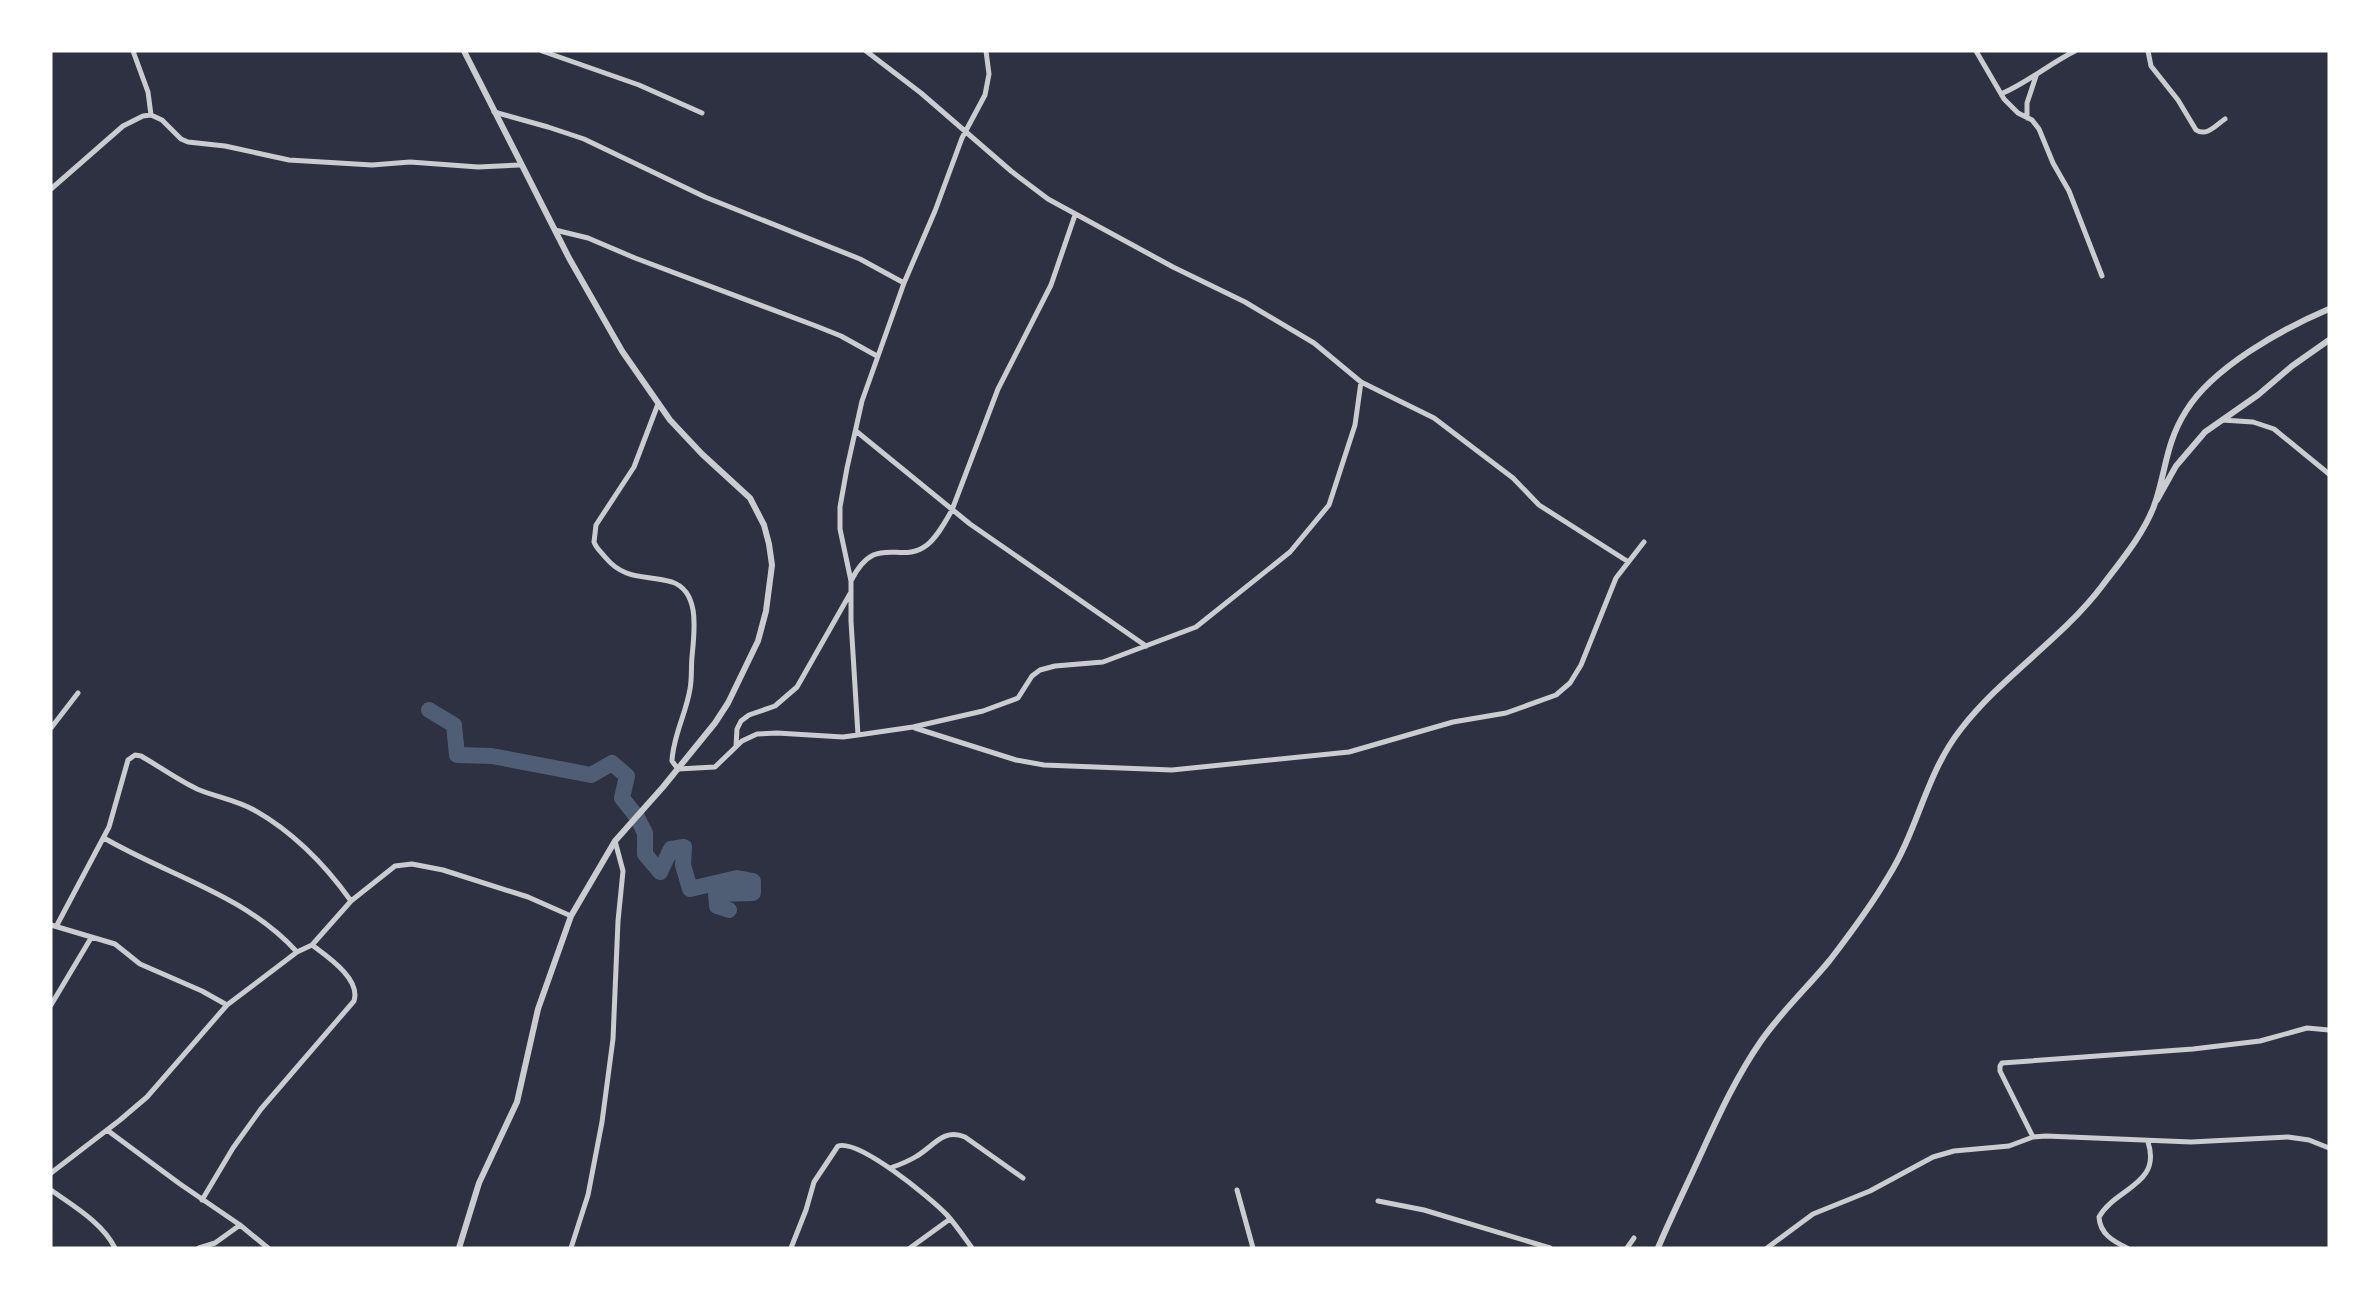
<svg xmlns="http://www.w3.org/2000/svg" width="2380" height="1299" font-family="'Source Sans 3',sans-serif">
	<rect width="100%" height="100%" fill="#2d3142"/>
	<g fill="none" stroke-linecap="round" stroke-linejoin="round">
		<path stroke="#4f5d75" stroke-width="16" d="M429 710 454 725 457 755 492 756 591 775 612 763 627 776 622 798 637 817 645 833V854L660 872 671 849 684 847 683 865 690 889 737 878 753 881V893L716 894 717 906 729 910"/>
		<path stroke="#caccd0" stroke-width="5" d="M133 51 148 92 151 115
			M542 51 639 85 702 113
			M866 51 921 93 1011 171 1048 199 1173 267 1245 302 1314 343 1361 382 1434 418 1513 478 1539 505 1627 561
			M1976 51 2004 99 2018 113 2032 120 2039 129 2053 163 2069 191 2102 276
			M2148 51 2151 66 2178 100 2196 130C2207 137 2216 125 2225 119
			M2001 94C2027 83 2049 64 2075 51
			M494 112 548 127 584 139 705 197 860 259 904 283
			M2027 118V103L2036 76
			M51 189 123 126 143 116 151 115 162 120 181 139 188 142 225 146 289 160 372 165 410 162 478 167 520 165
			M555 230 588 238 635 258 816 326 841 336 877 356
			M658 404 634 467 596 525 594 542C596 548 601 552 605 557 626 582 646 574 672 582 701 592 694 633 692 657 691 667 692 679 690 689 686 714 673 736 672 761L678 769 715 767 742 741 757 734 777 733 843 737 858 735 913 727 983 711 1018 698 1032 676 1040 670 1055 666 1103 662 1196 627 1290 552 1329 505 1355 425 1361 382
			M2222 420 2253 422 2274 429 2329 474
			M856 431 970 524 1146 646
			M851 581C876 531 900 566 927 545 938 536 945 522 952 510L998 389 1051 285 1075 215
			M51 728 78 693
			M915 728 1016 760 1044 765 1172 770 1349 752 1453 722 1506 713 1556 695 1570 683 1581 665 1616 578 1644 542
			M858 735 851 621V581L840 529V507L847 468 862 401 904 283 935 211 962 138 985 95 989 74 986 51
			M736 746 737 729 741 721 749 715 775 706 797 687 851 592
			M104 838C169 876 244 894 297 952
			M51 925 115 944 140 964 202 991 227 1005
			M57 925 109 827 128 760 135 755 141 756C160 767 178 780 197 789 216 797 236 800 254 810 293 832 326 866 351 901
			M51 1005 91 938
			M107 1130 180 1184 240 1225 268 1248
			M2033 1137 2000 1071V1066L2002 1063 2193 1049 2260 1041 2307 1028 2329 1030
			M890 1168C899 1165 909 1161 917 1156 934 1146 943 1128 965 1137L1023 1178
			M51 1173 120 1120 147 1097 227 1005 297 952 312 945 351 901 395 866 412 864 443 870 528 897 571 916
			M51 1190C73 1206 102 1222 115 1248
			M1237 1190 1253 1248
			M202 1200 233 1148 261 1109 354 1001C361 979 328 957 312 945
			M1378 1201 1424 1210 1550 1248
			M199 1248 215 1243 240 1225
			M571 1248 588 1195 602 1122 613 1039 618 921 623 871 615 841
			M791 1248 806 1210 814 1182 838 1146C859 1139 931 1198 947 1215 956 1225 964 1237 972 1248
			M910 1248 950 1219
			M1627 1248 1634 1238
			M1767 1248 1813 1214 1870 1191 1933 1157 1954 1151 2009 1146 2033 1137 2046 1136 2191 1142 2288 1137 2309 1140 2329 1148
			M2127 1248C2113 1241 2100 1234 2099 1217 2115 1188 2162 1185 2148 1142"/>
		<path stroke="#caccd0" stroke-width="6" d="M2157 500 2176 466 2205 432 2258 395 2292 366 2329 340
			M459 1248 479 1183 517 1102 538 1009 571 916 615 841 663 787 715 723 728 703 758 641 766 611 772 565 769 544 764 525 750 498 702 454 670 420 622 351 569 258 464 51
			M1658 1248C1671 1217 1686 1187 1700 1156 1718 1117 1736 1077 1761 1041 1781 1012 1808 987 1830 960 1850 934 1871 906 1888 877 1918 830 1926 773 1961 729 2002 676 2062 639 2102 586 2121 561 2143 535 2154 506 2166 473 2165 444 2186 411 2213 367 2282 329 2329 309"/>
	</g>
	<rect width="2380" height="1299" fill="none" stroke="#ffffff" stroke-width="105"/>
</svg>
